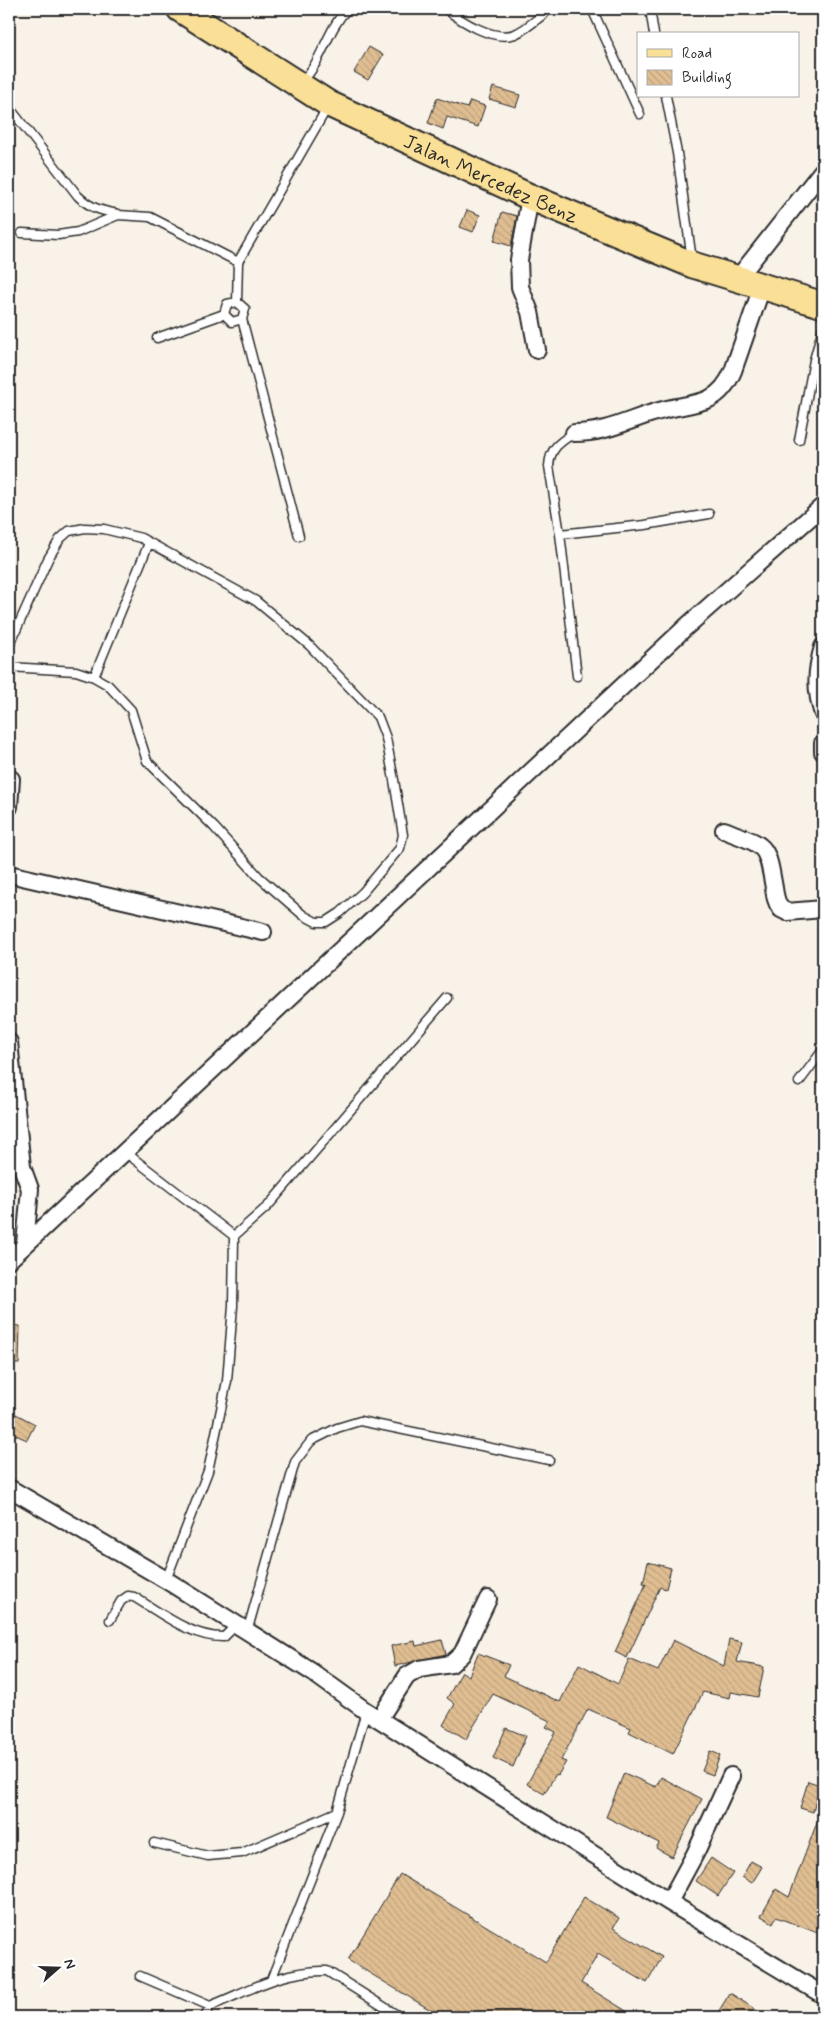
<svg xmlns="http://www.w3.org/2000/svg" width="832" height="2026" font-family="Mynerve,sans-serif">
	<defs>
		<pattern id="building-back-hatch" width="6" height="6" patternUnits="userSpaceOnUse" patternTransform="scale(1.25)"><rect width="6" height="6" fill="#e0be92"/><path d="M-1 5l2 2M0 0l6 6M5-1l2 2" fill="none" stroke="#c0a37e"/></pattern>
	</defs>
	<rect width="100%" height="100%" fill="#f9f2e9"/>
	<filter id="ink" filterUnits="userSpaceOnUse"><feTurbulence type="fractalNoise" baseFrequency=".02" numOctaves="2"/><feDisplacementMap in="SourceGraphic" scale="10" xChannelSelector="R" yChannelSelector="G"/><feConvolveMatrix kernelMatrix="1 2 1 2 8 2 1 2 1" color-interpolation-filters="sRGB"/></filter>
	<g filter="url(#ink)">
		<path fill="url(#building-back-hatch)" stroke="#2b2b2b" d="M369 47 383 55 368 80 354 72Z
			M493 87 520 95 516 107 489 99Z
			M437 98 467 108 470 101 485 106 478 127 447 117 443 129 428 123Z
			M467 210 480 215 473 232 460 227Z
			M502 212 517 216 511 246 494 241Z
			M9 1325 20 1326 19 1364H9Z
			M16 1414 35 1424 27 1440 9 1432Z
			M648 1562 671 1568 666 1589 660 1587 627 1658 615 1652 646 1584 643 1583Z
			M729 1639 742 1642 737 1662 764 1667 758 1697 731 1692 730 1698 703 1692 673 1754 629 1732 631 1728 588 1709 561 1760 566 1762 558 1775 556 1774 544 1794 527 1784 556 1732 546 1727 550 1721 493 1694 466 1739 443 1725 455 1704 447 1698 462 1672 469 1676 478 1653 509 1665 504 1676 560 1702 579 1664 618 1684 629 1659 658 1671 673 1640 724 1666Z
			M442 1640 446 1654 395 1666 391 1646 415 1641 416 1646Z
			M506 1728 526 1736 513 1767 493 1758Z
			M710 1751 720 1755 713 1775 702 1771Z
			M624 1773 656 1787 661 1777 702 1799 672 1857 656 1848 659 1843 606 1817Z
			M808 1781 820 1785 813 1812 800 1808Z
			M822 1809H823V1935L776 1917 773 1923 761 1916 776 1889 789 1897Z
			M711 1858 733 1873 718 1896 696 1881Z
			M751 1861 762 1867 752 1883 742 1877Z
			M400 1874 546 1962 584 1897 619 1918 613 1928 662 1957 647 1983 598 1954 581 1983 636 2017H442L348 1960Z
			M730 1993 767 2017H715Z"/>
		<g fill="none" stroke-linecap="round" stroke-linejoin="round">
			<defs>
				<path id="service" d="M446 9C461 21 494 42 515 34 525 30 536 20 545 13
					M592 9 640 114
					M650 9 654 34
					M301 83C322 62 327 30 347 9
					M666 96 677 153 692 260
					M9 107 78 196C90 208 102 211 118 214
					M22 233 58 235 78 232 118 215 150 217 238 262
					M237 302 238 262 327 108
					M237 302 245 309 242 319 232 322 224 314 227 304Z
					M242 319 299 536
					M157 338 224 314
					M574 433C560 442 550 448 549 466L560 534 577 676
					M799 440 814 360 823 328
					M560 534 645 525 709 514
					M9 646 48 559 60 539 69 531 85 528 104 529 141 538 256 601 309 645 378 717 386 738 394 780 403 835 400 848 363 892 340 913 326 922H316L303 915 259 877 214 827 147 761 131 710 108 685 94 677 76 671 9 667
					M94 677 149 543
					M799 1082 823 1050
					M125 1152 234 1236
					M166 1580 208 1471 227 1381 233 1306 234 1236 268 1206 447 998
					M110 1620 121 1601 128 1596 134 1597C161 1613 192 1638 224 1637L236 1625
					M247 1632 295 1462 311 1441 337 1428 360 1421 549 1460
					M154 1843 208 1856 242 1853 337 1812
					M140 1976 210 2006C248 1991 285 1969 327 1971L400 2017
					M271 1980 337 1812 366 1711
					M205 2017 210 2006"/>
				<path id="minor" d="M530 197 519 260 520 287 530 312 537 350
					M738 278 823 170
					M574 433C609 433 631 418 663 410 678 406 695 405 709 399 721 393 728 383 733 371L762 287
					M823 647C816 671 815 690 823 714
					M823 743V752
					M9 807 11 779
					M724 830C766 847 766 841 774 888 775 896 776 903 781 909L787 912 823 909
					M9 874 263 932
					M9 1042 22 1167 30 1189 25 1244
					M9 1260 687 626 823 506
					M9 1488 166 1580 312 1672 366 1711 669 1902 823 1995
					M379 1719 407 1676 419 1669 451 1664 462 1654 488 1599
					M669 1902 695 1854 731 1776"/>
				<g id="primary">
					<path id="s1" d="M180 9 329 104 530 197 693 265 823 305"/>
				</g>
			</defs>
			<use href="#service" stroke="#2b2b2b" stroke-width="11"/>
			<use href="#minor" stroke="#2b2b2b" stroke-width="20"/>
			<use href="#primary" stroke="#2b2b2b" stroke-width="29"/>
			<use href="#service" stroke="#fff" stroke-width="8"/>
			<use href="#minor" stroke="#fff" stroke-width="16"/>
			<use href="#primary" stroke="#fadf96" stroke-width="25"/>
		</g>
	</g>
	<g text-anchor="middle" stroke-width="4" stroke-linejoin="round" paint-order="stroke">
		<g font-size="20" fill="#2b2b2b" stroke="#fff">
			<text dy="7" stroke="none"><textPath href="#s1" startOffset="355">Jalan Mercedez Benz</textPath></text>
		</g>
	</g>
	<rect width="832" height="2026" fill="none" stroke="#fff" stroke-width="30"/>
	<rect x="15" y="15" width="802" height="1996" fill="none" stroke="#2b2b2b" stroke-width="2" filter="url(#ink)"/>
	<rect x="637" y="32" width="162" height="65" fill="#ffffff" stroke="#aaaaaa"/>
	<rect x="647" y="49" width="25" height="8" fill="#fadf96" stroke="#aaaaaa"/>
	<text x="682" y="58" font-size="15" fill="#2b2b2b">Road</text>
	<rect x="647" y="70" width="25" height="15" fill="url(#building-back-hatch)" stroke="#aaaaaa"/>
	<text x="682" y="82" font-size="15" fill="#2b2b2b">Building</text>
	<g transform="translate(58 1968) rotate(70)" stroke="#ffffff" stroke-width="4" paint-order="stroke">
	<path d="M0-4L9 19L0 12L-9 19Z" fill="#2b2b2b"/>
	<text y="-8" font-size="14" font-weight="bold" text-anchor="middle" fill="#2b2b2b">N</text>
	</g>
</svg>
